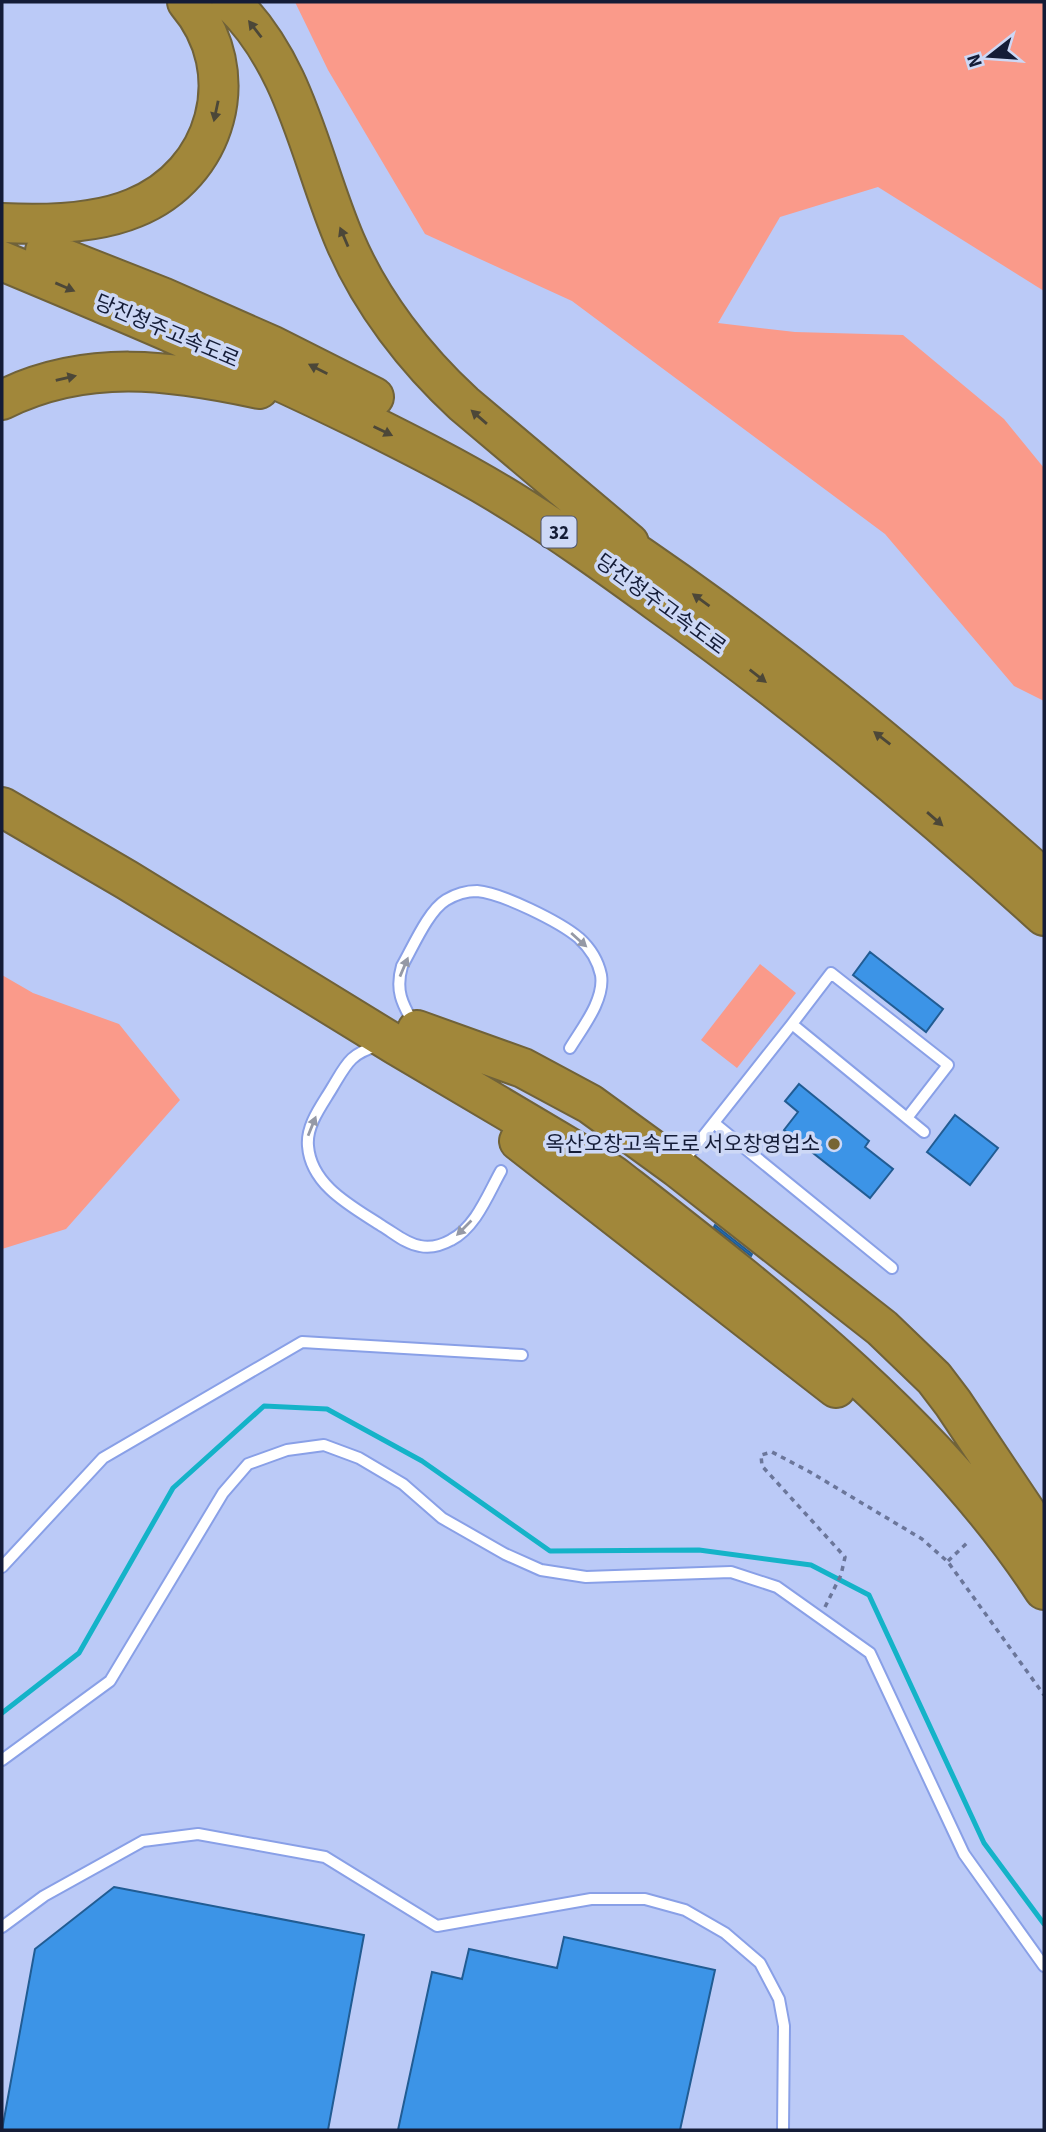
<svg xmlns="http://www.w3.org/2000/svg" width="1046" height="2132" font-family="'Source Sans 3','Noto Sans KR',sans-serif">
	<rect width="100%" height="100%" fill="#bbcaf7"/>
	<path fill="#fa9a8a" d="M295 2H1044V291L878 187 780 217 718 323 795 332 903 335 1004 419 1044 468V701L1014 686 885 534 572 301 425 234 328 70Z
		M760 964 796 993 737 1068 701 1040Z
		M2 975 33 993 119 1024 180 1100 66 1229 2 1249Z"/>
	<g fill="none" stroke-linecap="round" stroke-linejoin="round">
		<path stroke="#14b3c8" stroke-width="5" d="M2 1713 79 1653 173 1488 264 1406 327 1409 422 1461 550 1551 699 1550 811 1565 869 1595 984 1843 1044 1924"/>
	</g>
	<path fill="#3c94e7" stroke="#215c93" stroke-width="2" d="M870 952 943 1009 926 1032 853 975Z
		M799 1084 869 1141 865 1147 893 1169 870 1198 784 1130 798 1112 785 1101Z
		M955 1115 998 1148 970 1185 927 1152Z
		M715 1225 752 1254 751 1256 714 1227Z
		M114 1887 364 1935 328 2130H2L35 1949Z
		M564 1937 715 1970 680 2130H398L432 1972 462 1979 469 1949 557 1968Z"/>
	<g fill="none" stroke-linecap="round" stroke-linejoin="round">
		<defs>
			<path id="lane" d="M414 1024C402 1004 395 990 402 966 413 947 428 911 446 900 456 894 466 891 477 891 502 893 560 922 579 938 590 948 598 961 601 975 605 1000 582 1028 570 1048
				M792 1024 831 973 948 1065 907 1118
				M378 1046C350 1053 346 1065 332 1088 322 1105 306 1125 308 1146 311 1186 353 1207 382 1226 394 1233 406 1244 420 1246 430 1248 442 1245 451 1240 476 1227 488 1194 501 1171
				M714 1123 892 1268
				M682 1163 792 1024 924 1132
				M2 1567 103 1458 302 1342 522 1355
				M2 1760 110 1681 223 1493 248 1464 287 1450 324 1445 359 1458 403 1484 442 1518 505 1554 541 1570 586 1577 731 1572 777 1587 870 1653 964 1854 1044 1966
				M2 1927 44 1896 143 1841 198 1834 325 1857 437 1926 591 1899H645L685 1910 725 1933 760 1963 779 1999 784 2026 783 2130"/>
			<path id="highway" d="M231 2C297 66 310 159 345 241 371 302 415 359 464 404L629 543
				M2 223C42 225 96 224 134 208 217 175 247 72 187 2
				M45 251 162 297 273 346 374 397
				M2 261C122 311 243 362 361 420 409 444 457 468 503 496 557 529 607 565 658 602 793 698 921 804 1044 916
				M2 400C87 358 170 370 259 389
				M604 532C760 635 905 755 1044 879
				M2 807 127 880 396 1045 587 1158 614 1176C768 1296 936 1424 1044 1590
				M417 1030 523 1068 590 1104 678 1168 882 1328 934 1378 953 1403 1044 1539
				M519 1141 836 1388"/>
		</defs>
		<use href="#lane" stroke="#89a0e7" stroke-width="14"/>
		<use href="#highway" stroke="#706239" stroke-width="42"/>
		<path stroke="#6b769a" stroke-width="3.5" stroke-dasharray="5 5" stroke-linecap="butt" d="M948 1561 967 1543
			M825 1607 841 1575 845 1557 762 1466 761 1455 772 1452 810 1472 922 1539 948 1562 1044 1695"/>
		<use href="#lane" stroke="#fff" stroke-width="10"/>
		<use href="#highway" stroke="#a1873a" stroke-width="38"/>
	</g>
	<defs><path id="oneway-solid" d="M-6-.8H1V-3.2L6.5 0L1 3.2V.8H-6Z" transform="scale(1.75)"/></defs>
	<g fill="#4c4738">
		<use href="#oneway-solid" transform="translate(255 29) rotate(-128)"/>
		<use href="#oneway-solid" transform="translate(216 111) rotate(102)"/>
		<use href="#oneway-solid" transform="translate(344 237) rotate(-113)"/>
		<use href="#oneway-solid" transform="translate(65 287) rotate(23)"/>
		<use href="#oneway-solid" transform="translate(318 369) rotate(-153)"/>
		<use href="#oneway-solid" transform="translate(66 378) rotate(-13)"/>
		<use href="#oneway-solid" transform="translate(479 417) rotate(-139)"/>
		<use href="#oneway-solid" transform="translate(383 431) rotate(26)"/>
		<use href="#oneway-solid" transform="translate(701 600) rotate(-144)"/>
		<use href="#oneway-solid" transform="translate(758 676) rotate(38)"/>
		<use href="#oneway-solid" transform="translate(882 738) rotate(-142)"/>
		<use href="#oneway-solid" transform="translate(935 819) rotate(41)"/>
	</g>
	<g fill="#9599a5">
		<use href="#oneway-solid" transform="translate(579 940) rotate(42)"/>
		<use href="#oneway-solid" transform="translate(404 967) rotate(-67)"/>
		<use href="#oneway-solid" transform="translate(312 1126) rotate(-68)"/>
		<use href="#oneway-solid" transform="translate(464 1228) rotate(135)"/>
	</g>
	<circle fill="#776533" stroke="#cdd8f6" stroke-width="2.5" cx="834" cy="1144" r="7"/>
	<g text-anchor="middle" stroke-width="7" stroke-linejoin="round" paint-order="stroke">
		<rect fill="#cdd8f6" stroke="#4c5470" stroke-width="2" x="541.5" y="516.5" width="35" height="31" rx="5"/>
		<g font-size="19" font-weight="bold" fill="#141c37">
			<text x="559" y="539">32</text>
		</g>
		<g font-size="21" fill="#141c37" stroke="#cdd8f6">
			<text transform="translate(167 331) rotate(23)" y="7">당진청주고속도로</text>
			<text transform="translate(661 604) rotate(36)" y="7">당진청주고속도로</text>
		</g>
		<g font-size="21" fill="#141c37" stroke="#cdd8f6" text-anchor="end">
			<text x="820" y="1151">옥산오창고속도로 서오창영업소</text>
		</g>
	</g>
	<rect width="1046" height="2132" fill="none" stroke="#141c37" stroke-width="7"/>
	<g transform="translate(990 56) rotate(253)" stroke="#cdd8f6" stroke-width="5" paint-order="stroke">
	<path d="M0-5L12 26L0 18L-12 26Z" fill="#141c37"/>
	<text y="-10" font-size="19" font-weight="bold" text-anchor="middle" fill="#141c37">N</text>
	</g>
</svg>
